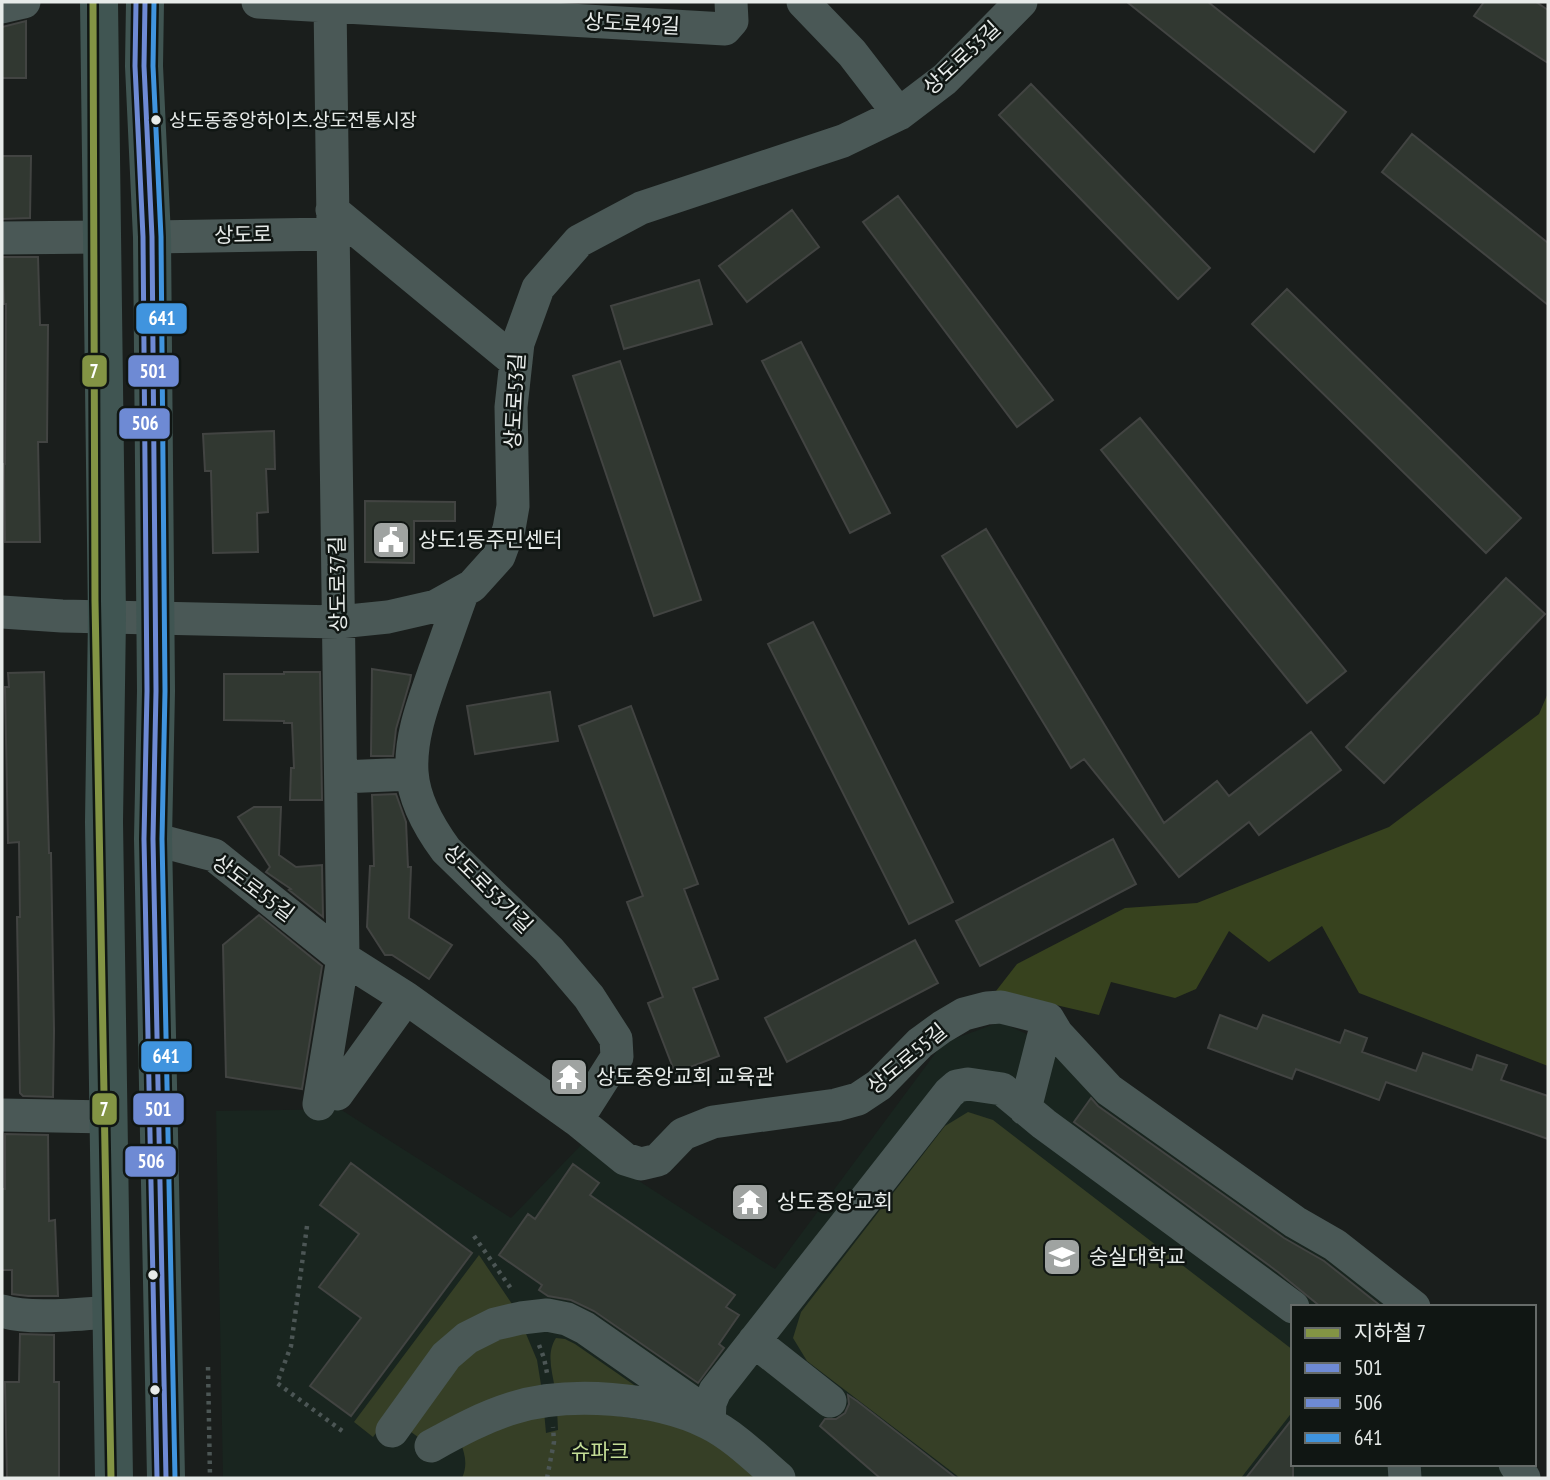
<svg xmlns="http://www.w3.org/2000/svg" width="1550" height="1480" font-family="'PT Sans Narrow','Noto Sans KR',sans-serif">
	<rect width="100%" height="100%" fill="#1a1e1c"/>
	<path fill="#19251f" d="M1000 1022 1058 1048 1400 1307H1293V1464H1513L1520 1478H223L216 1111 340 1109 511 1218 582 1144 775 1269 943 1043Z"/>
	<path fill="#363f26" d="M968 1112 993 1120 1293 1350V1411L1241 1478H960L807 1361 793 1338 801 1312 945 1126Z
		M479 1255 514 1307 438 1350 373 1437 354 1422Z
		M524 1329 537 1360 542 1391 422 1440 407 1429 473 1347Z
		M556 1338 565 1339 575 1344 650 1396 555 1389C552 1371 546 1353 556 1338Z
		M565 1408 692 1427 766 1478H462C468 1465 465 1454 460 1441L544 1411 546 1433 558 1430 557 1409Z"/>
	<path fill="#37421e" d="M1548 693V1066L1359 993 1322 926 1269 962 1229 931 1196 989 1175 998 1111 982 1099 1015 996 991 1017 964 1125 908 1197 903 1389 827 1539 714Z"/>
	<path fill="#313831" stroke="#424442" stroke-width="2" d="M1127 2H1208L1346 112 1314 152Z
		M1484 2H1536L1548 10V63L1474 16Z
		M26 21V78H2V27Z
		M1031 84 1210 268 1178 299 999 115Z
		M1412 134 1548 243V305L1382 172Z
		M2 156H31L30 218 2 219Z
		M898 196 1053 400 1017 427 863 222Z
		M792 210 819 247 747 302 719 266Z
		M2 257H38L40 325H48L47 442H38L40 542H5L4 464H5L6 304H4Z
		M699 280 712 324 624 349 611 306Z
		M1287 289 1521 518 1486 553 1252 324Z
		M801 342 890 513 850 533 762 361Z
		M620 361 701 600 654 616 573 376Z
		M1140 418 1346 671 1307 703 1101 450Z
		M274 431 275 469H266L268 512 257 513 258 552 213 553 211 471H205L203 434Z
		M365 501 455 502V521H414V563L365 562Z
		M986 529 1164 823 1217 781 1229 796 1311 732 1341 770 1259 835 1249 822 1179 877 1084 759 1071 768 942 556Z
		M1506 578 1545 614 1384 783 1346 747Z
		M813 622 953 902 909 924 768 644Z
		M372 669 411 675 410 681 396 729 393 756H371Z
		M44 672 49 853H51L54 1031 53 1097 23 1096 20 1093 17 917H20L19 842 8 843 5 687H9L8 673Z
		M284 672H320L322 800H290L291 768H294L292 723H284V721L224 720V674H284Z
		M550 692 558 741 475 754 467 706Z
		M631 706 698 884 684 889 718 979 693 988 719 1056 675 1073 648 1003 663 997 627 902 643 896 579 726Z
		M396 794 406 822 408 867H411L409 918 452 945 429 979 392 955H385L367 927 370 866H374L372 795Z
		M254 807H281L279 855 296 867 322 865 323 917 289 890 291 889 266 872 270 867 238 817Z
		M1113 839 1136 884 980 966 956 921Z
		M259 915 322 966 302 1089 226 1077 223 945Z
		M915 940 938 983 787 1062 765 1018Z
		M1220 1015 1257 1029 1263 1015 1340 1043 1345 1030 1367 1038 1362 1052 1416 1071 1423 1053 1472 1070 1477 1055 1507 1065 1501 1080 1548 1096V1139L1386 1082 1379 1100 1296 1069 1292 1079 1208 1048Z
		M1091 1098 1098 1106 1284 1238 1324 1261 1382 1307H1321L1278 1272 1074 1122Z
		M5 1134 48 1135 49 1221 55 1220 58 1296H28L12 1294V1270H2V1189H5Z
		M351 1163 472 1253 351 1416 310 1386 361 1318 319 1287 359 1234 320 1205Z
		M573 1164 599 1183 590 1195 735 1295 726 1307 739 1315 719 1344 724 1348 698 1383 594 1311 571 1300 548 1296 539 1290 542 1285 499 1255 528 1214 535 1219Z
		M20 1334 54 1335V1382H59V1478H7L5 1382H19Z
		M848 1395 857 1401 956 1478H880L820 1426 825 1419H836L845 1413 849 1404Z
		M1293 1418V1478H1246Z"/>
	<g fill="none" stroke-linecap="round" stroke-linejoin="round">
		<path stroke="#4c5655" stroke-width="4.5" stroke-dasharray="3.5 5" stroke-linecap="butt" d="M307 1226 291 1346 277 1383 345 1433
			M474 1236 512 1290
			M539 1345 544 1358 547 1373
			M208 1367 210 1478
			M547 1478 554 1442 553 1427"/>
		<path stroke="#4a5856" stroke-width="33" d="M258 2 725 29 732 21 731 2
			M803 2 852 53 899 114
			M2 7 24 2
			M332 210 516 362
			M152 237 333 234
			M2 238 101 237
			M463 591C453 618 444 645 434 672 423 704 410 737 412 772 414 800 429 827 446 850L549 950 589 997 616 1039 617 1057 577 1120
			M2 612 62 616 339 622 388 617 436 606 472 586 499 556 509 529 513 506 511 407 518 343 538 288 579 241 641 208 843 141 899 114 945 79 1021 2
			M341 777 412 774
			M153 839 214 855 343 958 406 998 577 1120 625 1159 641 1164 658 1160 683 1134 713 1122 836 1105 858 1099 879 1085 920 1043 942 1027 964 1014 987 1008 1001 1007 1048 1019 1057 1034 1109 1090 1295 1222 1335 1245 1414 1307
			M337 1094 406 998
			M319 1104 343 958 330 2
			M1025 1109 1048 1019
			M2 1115 109 1117
			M2 1311C29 1320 81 1314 111 1312
			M754 1341 830 1401
			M709 1423 710 1403 715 1391 949 1093 957 1086 968 1084 1002 1089 1044 1124 1293 1307
			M392 1431 446 1356 467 1338 495 1324 521 1318 547 1315 567 1319 585 1328 690 1401
			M431 1446C458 1431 484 1417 513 1408 568 1391 656 1397 708 1423 733 1435 758 1460 779 1478
			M1404 1464 1405 1478
			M1515 1464 1524 1478"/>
		<path stroke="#405552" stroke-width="38" d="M99 2 107 617 104 822 114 1478
			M145 2 144 66 152 237 156 691 153 839 166 1478"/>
		<defs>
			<path id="bus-1" d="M145 2 144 66 152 237 156 691 153 839 166 1478"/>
			<path id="bus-2" d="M136 2 135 66 143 237 147 691 144 839 157 1478"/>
			<path id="bus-3" d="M154 2 153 66 161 237 165 691 162 839 175 1478"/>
		</defs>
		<use href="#bus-1" stroke="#101613" stroke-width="10"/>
		<use href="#bus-2" stroke="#101613" stroke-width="10"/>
		<use href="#bus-3" stroke="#101613" stroke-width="10"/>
		<use href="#bus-1" stroke="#6e8ad4" stroke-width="5"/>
		<use href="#bus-2" stroke="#6e8ad4" stroke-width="5"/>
		<use href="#bus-3" stroke="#4094de" stroke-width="5"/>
		<defs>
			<path id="metro-1" d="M93 2 95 601 111 1478"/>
		</defs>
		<use href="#metro-1" stroke="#101613" stroke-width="12"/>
		<use href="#metro-1" stroke="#839444" stroke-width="7"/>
	</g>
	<defs>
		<symbol id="civic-square" viewBox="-11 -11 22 22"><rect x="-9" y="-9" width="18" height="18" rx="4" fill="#9fa3a1" stroke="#101613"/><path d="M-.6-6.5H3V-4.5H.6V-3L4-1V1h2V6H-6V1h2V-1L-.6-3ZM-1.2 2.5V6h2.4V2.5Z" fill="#fff"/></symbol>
		<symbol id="temple-square" viewBox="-11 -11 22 22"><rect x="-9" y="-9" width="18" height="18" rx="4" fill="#9fa3a1" stroke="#101613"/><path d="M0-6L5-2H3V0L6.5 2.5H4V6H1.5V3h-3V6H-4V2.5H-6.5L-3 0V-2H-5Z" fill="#fff"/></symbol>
		<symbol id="university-square" viewBox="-11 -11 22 22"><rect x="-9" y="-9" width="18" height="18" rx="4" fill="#9fa3a1" stroke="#101613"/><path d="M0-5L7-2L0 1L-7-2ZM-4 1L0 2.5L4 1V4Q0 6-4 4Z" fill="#fff"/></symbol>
	</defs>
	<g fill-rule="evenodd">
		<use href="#civic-square" x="369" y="518" width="44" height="44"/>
		<use href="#temple-square" x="547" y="1055" width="44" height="44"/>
		<use href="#temple-square" x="728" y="1180" width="44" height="44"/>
		<use href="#university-square" x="1040" y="1235" width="44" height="44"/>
	</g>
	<g fill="#e7ebe9" stroke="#101613" stroke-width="2.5">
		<circle cx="156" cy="120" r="6"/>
		<circle cx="153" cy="1275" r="6"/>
		<circle cx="155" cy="1390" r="6"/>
	</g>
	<g text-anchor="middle" stroke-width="5" stroke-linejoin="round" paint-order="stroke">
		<g font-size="19" fill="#e7ebe9" stroke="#101613" text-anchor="start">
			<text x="169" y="127">상도동중앙하이츠.상도전통시장</text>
		</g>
		<g font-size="21" fill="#e7ebe9" stroke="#101613">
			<text transform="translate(632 24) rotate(3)" y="7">상도로49길</text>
			<text transform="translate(962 58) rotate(-43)" y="7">상도로53길</text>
			<text transform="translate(243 235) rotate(-1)" y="7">상도로</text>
			<text transform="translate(515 401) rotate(-87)" y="7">상도로53길</text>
			<text transform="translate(338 584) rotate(-91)" y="7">상도로37길</text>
			<text transform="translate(253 888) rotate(37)" y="7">상도로55길</text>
			<text transform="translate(488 889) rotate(45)" y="7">상도로53가길</text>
			<text transform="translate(907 1059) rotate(-40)" y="7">상도로55길</text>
		</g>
		<g font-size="21" fill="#e7ebe9" stroke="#101613" text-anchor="start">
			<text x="418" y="547">상도1동주민센터</text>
			<text x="596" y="1084">상도중앙교회 교육관</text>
			<text x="777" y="1209">상도중앙교회</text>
			<text x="1089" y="1264">숭실대학교</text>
		</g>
		<g font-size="21" fill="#c4dd96" stroke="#101613">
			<text x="600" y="1459">슈파크</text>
		</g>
	</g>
	<g stroke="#101613" stroke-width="2.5">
		<rect x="135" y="302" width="53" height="33" rx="7" fill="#4094de"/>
		<rect x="127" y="354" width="53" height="34" rx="7" fill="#6e8ad4"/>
		<rect x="81" y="354" width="27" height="34" rx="7" fill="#839444"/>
		<rect x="118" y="407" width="53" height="33" rx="7" fill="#6e8ad4"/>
		<rect x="140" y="1040" width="53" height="33" rx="7" fill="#4094de"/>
		<rect x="132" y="1092" width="53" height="34" rx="7" fill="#6e8ad4"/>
		<rect x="91" y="1092" width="27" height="34" rx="7" fill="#839444"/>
		<rect x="124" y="1145" width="53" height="33" rx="7" fill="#6e8ad4"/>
	</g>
	<g font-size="19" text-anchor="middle" font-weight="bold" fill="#fff">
		<text x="162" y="325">641</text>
		<text x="153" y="378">501</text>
		<text x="94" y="378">7</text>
		<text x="145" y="430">506</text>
		<text x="166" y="1063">641</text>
		<text x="158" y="1116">501</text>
		<text x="104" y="1116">7</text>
		<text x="151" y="1168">506</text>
	</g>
	<rect width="1550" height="1480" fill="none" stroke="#e7ebe9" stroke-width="7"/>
	<rect x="1291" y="1305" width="245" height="161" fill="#101613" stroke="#666b69" stroke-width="2"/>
	<rect x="1305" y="1328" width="35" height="10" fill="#839444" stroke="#666b69" stroke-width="2"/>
	<text x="1354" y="1340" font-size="21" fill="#e7ebe9">지하철 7</text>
	<rect x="1305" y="1363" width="35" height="10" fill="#6e8ad4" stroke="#666b69" stroke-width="2"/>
	<text x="1354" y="1375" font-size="21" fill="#e7ebe9">501</text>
	<rect x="1305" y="1398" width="35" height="10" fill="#6e8ad4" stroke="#666b69" stroke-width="2"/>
	<text x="1354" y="1410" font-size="21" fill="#e7ebe9">506</text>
	<rect x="1305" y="1433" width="35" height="10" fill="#4094de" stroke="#666b69" stroke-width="2"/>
	<text x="1354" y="1445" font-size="21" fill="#e7ebe9">641</text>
</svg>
